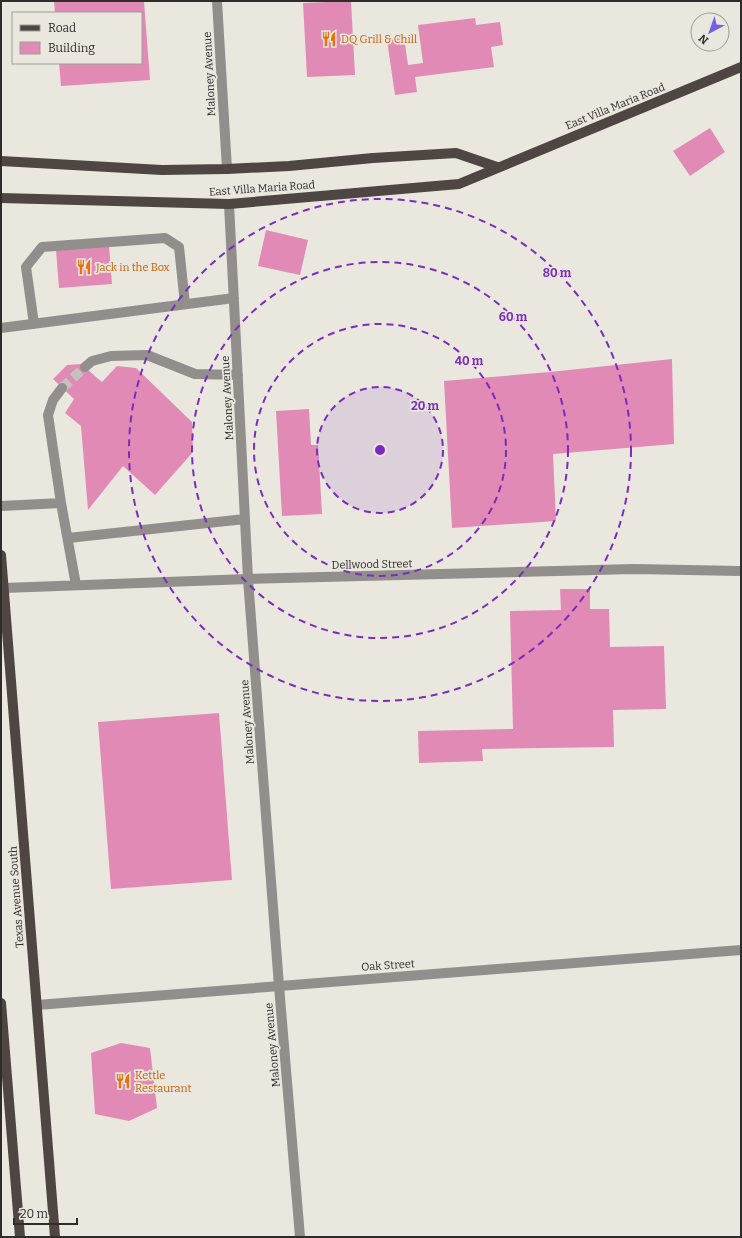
<svg xmlns="http://www.w3.org/2000/svg" width="742" height="1238" font-family="Bitter,serif">
	<rect width="100%" height="100%" fill="#eae7df"/>
	<path fill="#e18ab6" d="M54 1H144L150 80 61 86 59 63H141V13H55Z
		M351 1 355 75 307 77 303 3Z
		M475 18 476 25 500 22 503 45 491 47 494 67 415 77 417 92 395 95 387 40 404 37 408 65 423 63 418 25Z
		M710 128 725 152 690 176 673 151Z
		M266 230 308 240 300 275 258 266Z
		M109 246 112 284 59 288 56 250Z
		M672 359 674 444 553 454 556 521 452 528 444 381 550 372Z
		M81 364 102 382 117 366 136 368 192 422 193 452 155 495 123 466 88 510 81 426 65 413 74 399 53 379 67 365Z
		M309 409 311 445H318L322 514 282 516 276 411Z
		M560 589H590V609H609L610 647 664 646 666 709 613 710 614 747 482 749 483 761 419 763 418 731 513 729 510 611 561 610Z
		M219 713 232 880 111 889 98 722Z
		M121 1043 150 1048 157 1108 129 1121 95 1114 91 1053Z"/>
	<g fill="none" stroke-linecap="round" stroke-linejoin="round">
		<path stroke="#c5c2bb" stroke-width="10" stroke-dasharray="10 5" stroke-linecap="butt" d="M62 388 85 367"/>
		<path stroke="#918e8c" stroke-width="10" d="M217 1 227 169
			M229 204 248 579 279 986 300 1237
			M34 324 26 267 42 247 165 238 179 247 185 304
			M1 328 234 298
			M85 367 92 361 111 356 147 355 195 374 238 375
			M61 503 48 415 53 400 62 388
			M1 506 61 503 76 585
			M68 538 245 519
			M4 588 248 579 634 569 741 571
			M37 1005 741 950"/>
		<path stroke="#4d4643" stroke-width="10" d="M1 161 162 170 227 169 289 166 373 158 456 153 497 167
			M1 198 229 204 459 184 741 67
			M1 555 55 1237
			M1 1003 20 1237"/>
	</g>
	<circle cx="380" cy="450" r="63" fill="#7b2cbf" fill-opacity=".12"/>
	<g fill="none" stroke="#7b2cbf" stroke-width="2" stroke-dasharray="7 5">
		<circle cx="380" cy="450" r="63"/>
		<circle cx="380" cy="450" r="126"/>
		<circle cx="380" cy="450" r="188"/>
		<circle cx="380" cy="450" r="251"/>
	</g>
	<defs>
		<symbol id="restaurant-bare" viewBox="-9 -9 18 18"><path d="M-5-6h1v4h1v-4h1v4h1v-4h1v5L-1.5 .5V6h-2V.5L-5-1ZM5-6V6H3V1.5H1.5Q1.5-4 5-6Z" fill="#e8710a" stroke="#eae7df" stroke-width="2.5" paint-order="stroke"/></symbol>
	</defs>
	<g fill-rule="evenodd">
		<use href="#restaurant-bare" x="318" y="28" width="22" height="22"/>
		<use href="#restaurant-bare" x="73" y="256" width="22" height="22"/>
		<use href="#restaurant-bare" x="112" y="1070" width="22" height="22"/>
	</g>
	<g text-anchor="middle" stroke-width="3.5" stroke-linejoin="round" paint-order="stroke">
		<g font-size="11" fill="#c56008" stroke="#eae7df" text-anchor="start">
			<text x="341" y="43">DQ Grill &amp; Chill</text>
			<text x="96" y="271">Jack in the Box</text>
			<text x="135" y="1079">Kettle<tspan x="135" dy="13">Restaurant</tspan></text>
		</g>
		<g font-size="11" fill="#2f2d2a" stroke="#eae7df">
			<text transform="translate(209 74) rotate(-93)" y="4">Maloney Avenue</text>
			<text transform="translate(615 106) rotate(-22)" y="4">East Villa Maria Road</text>
			<text transform="translate(262 188) rotate(-4)" y="4">East Villa Maria Road</text>
			<text transform="translate(227 398) rotate(-93)" y="4">Maloney Avenue</text>
			<text transform="translate(372 564) rotate(-1)" y="4">Dellwood Street</text>
			<text transform="translate(247 722) rotate(-94)" y="4">Maloney Avenue</text>
			<text transform="translate(16 897) rotate(-94)" y="4">Texas Avenue South</text>
			<text transform="translate(388 965) rotate(-4)" y="4">Oak Street</text>
			<text transform="translate(272 1045) rotate(-95)" y="4">Maloney Avenue</text>
		</g>
	</g>
	<circle cx="380" cy="450" r="6" fill="#7b2cbf" stroke="#eae7df" stroke-width="2"/>
	<g font-size="12" text-anchor="middle" font-weight="bold" fill="#7b2cbf" stroke="#eae7df" stroke-width="3.5" stroke-linejoin="round" paint-order="stroke">
		<text x="557" y="277">80 m</text>
		<text x="513" y="321">60 m</text>
		<text x="469" y="365">40 m</text>
		<text x="425" y="410">20 m</text>
	</g>
	<rect width="742" height="1238" fill="none" stroke="#2f2d2a" stroke-width="4"/>
	<rect x="12" y="12" width="130" height="52" fill="#eae7df" stroke="#9f9d97"/>
	<rect x="20" y="25" width="20" height="6" fill="#4d4643" stroke="#9f9d97"/>
	<text x="48" y="32" font-size="12" fill="#2f2d2a">Road</text>
	<rect x="20" y="42" width="20" height="12" fill="#e18ab6" stroke="#9f9d97"/>
	<text x="48" y="52" font-size="12" fill="#2f2d2a">Building</text>
	<g transform="translate(710 32) rotate(221)"><circle r="19" fill="#eae7df" stroke="#9f9d97"/>
	<path d="M0-3L7 15L0 10L-7 15Z" fill="#7163dd"/>
	<text y="-6" font-size="11" font-weight="bold" text-anchor="middle" fill="#2f2d2a">N</text>
	</g>
	<path d="M14 1218v6h63v-6" fill="none" stroke="#2f2d2a" stroke-width="2"/>
	<text x="20" y="1218" font-size="12" fill="#2f2d2a" stroke="#eae7df" stroke-width="3" paint-order="stroke">20 m</text>
</svg>
